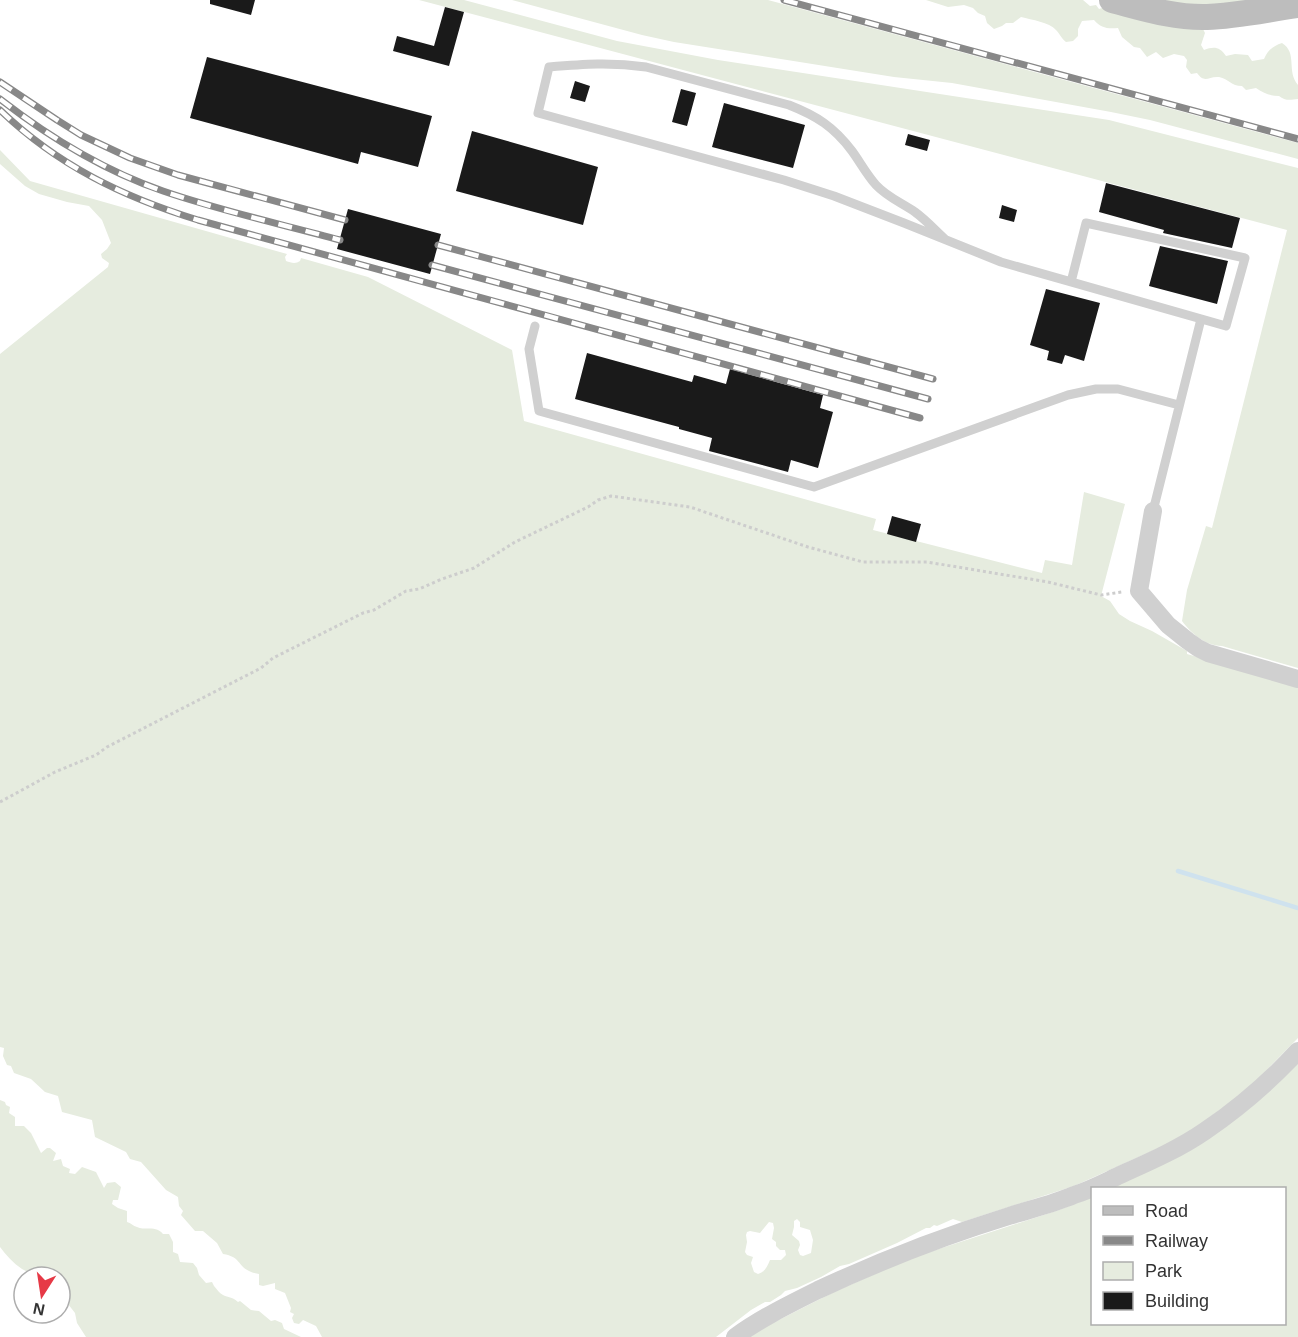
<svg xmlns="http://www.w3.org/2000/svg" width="1298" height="1337" font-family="Arial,sans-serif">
	<rect width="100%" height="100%" fill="#fff"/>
	<path fill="#e6ecdf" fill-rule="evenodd" d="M419 0H464L617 41 718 60 1109 120 1298 168V668L1222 646C1204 645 1192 634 1182 621L1187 590 1206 526 1212 528 1287 230Z
		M512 0H768L1298 143V159L1150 120 1111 112 952 83 894 77 674 42 642 35Z
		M926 0H1083L1090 6 1096 5 1099 9 1102 8 1202 27 1205 33 1201 45 1204 50C1214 46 1220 47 1226 56L1235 54 1248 55 1252 61 1264 59C1268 50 1273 46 1282 43 1298 53 1286 71 1298 85V99C1290 100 1285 101 1279 96 1270 96 1263 93 1256 88L1246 90 1242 86C1231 86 1229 79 1219 77 1208 76 1205 84 1197 73L1191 74 1186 67 1187 60 1184 56 1174 54 1163 58 1156 52 1147 57 1140 48 1134 47 1122 37 1118 28C1107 29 1101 28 1094 20L1082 21 1078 29V36L1073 41 1066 42C1061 38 1060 34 1056 30 1049 22 1032 20 1021 17L1013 23H1006L1002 26 994 29 987 23 985 16 978 13 973 8 964 5 948 7Z
		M1164 0H1290L1185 7Z
		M0 150 30 181 287 254 285 257 286 261C291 263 296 264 300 261L301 258 368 277 512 350 524 421 876 519 873 530 1042 573 1045 560 1072 565 1084 492 1125 504 1101 596 1110 601 1119 614 1130 621 1152 631 1187 651V654L1298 686V1038L1246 1091 1192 1130 1163 1146 1074 1186 962 1222 953 1219 937 1226 934 1225 930 1228H926L897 1243 849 1264 840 1266 821 1277 797 1288 785 1291 781 1295 770 1302H765L751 1310 716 1337H322L316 1326 303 1320 299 1324 294 1323 292 1318 294 1314 290 1312 291 1308 285 1293 275 1289V1283L263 1286 259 1285V1274C256 1273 252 1273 249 1271 237 1265 241 1257 223 1254L217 1243 203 1231H195L181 1215 183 1211 179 1206 178 1197 166 1190 141 1162 130 1159 126 1152 95 1137 92 1120 62 1112 58 1096 45 1092 31 1079 14 1073 11 1066 7 1065 3 1056 4 1048 0 1047V354L108 267 109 263 102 258 101 254 107 249 111 243 102 220 89 206 67 202 39 194 25 186 0 164ZM797 1219 800 1222V1227L810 1230 813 1240 811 1253 803 1256 800 1255 798 1250 800 1245 799 1241 792 1235 794 1227V1221ZM769 1222 773 1223 774 1228 772 1239 776 1242V1246L780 1250H785L786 1255 781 1260H770C767 1267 765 1272 758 1274L754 1272 751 1263 753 1257 747 1255 745 1252 747 1242 746 1235 747 1232 750 1231 760 1233Z
		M1298 1062V1337H750L763 1328 834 1292 911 1258 1059 1210 1092 1197V1324H1284V1188H1112L1218 1132 1240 1116 1256 1103Z
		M0 1100 5 1102 6 1105 10 1107 9 1113 15 1117V1126H24L31 1133 41 1153 47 1148H50L56 1153 53 1161 61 1159 63 1166 70 1169 69 1173 75 1174 82 1167 96 1172 104 1188 107 1183 115 1182 121 1187 118 1200H113L112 1204 118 1208 127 1211V1222C131 1223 133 1226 137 1227 146 1231 155 1225 163 1234H169L173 1242V1252L178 1254 180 1262 193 1263 197 1268 199 1275 206 1283 212 1282 214 1286C217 1289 219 1293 223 1295 229 1298 231 1296 238 1302L240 1301 251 1310 259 1311 271 1321 275 1320 282 1323 284 1329 301 1337H86L77 1323 75 1313 68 1304 67 1299 63 1295 60 1296V1277H35C30 1273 27 1272 22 1269 13 1263 6 1255 0 1247Z"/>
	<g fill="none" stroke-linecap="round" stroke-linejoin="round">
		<path stroke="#cfe2ee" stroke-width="4.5" d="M1178 871 1298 908"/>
	</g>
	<path fill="#1a1a1a" d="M210 0H255L251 15 210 4Z
		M445 7 464 12 449 66 393 51 397 36 434 46Z
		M207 57 432 116 418 167 361 152 358 164 190 118Z
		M575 81 590 86 585 102 570 98Z
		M681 89 696 93 687 126 672 122Z
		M724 103 805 125 793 168 712 147Z
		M472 131 598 167 583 225 456 191Z
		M908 134 930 140 927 151 905 145Z
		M1106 183 1240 218 1232 248 1163 233 1164 230 1099 212Z
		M1002 205 1017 210 1014 222 999 218Z
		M348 209 441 234 430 274 337 249Z
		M1160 246 1228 261 1217 304 1149 286Z
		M1046 289 1100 303 1084 361 1065 355 1062 364 1047 360 1049 351 1030 345Z
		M587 353 692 382 694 375 726 384 730 369 823 395 820 408 833 412 818 468 791 460 788 472 709 451 712 438 679 429V427L575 399Z
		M892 516 921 524 916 542 887 534Z"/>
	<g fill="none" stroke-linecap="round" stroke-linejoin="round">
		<path stroke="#cdcdcd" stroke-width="3" stroke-dasharray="3 3" stroke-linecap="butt" d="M0 802 55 772 96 755 107 747 261 668 273 658 363 613 374 610 406 591 419 589 442 579 474 568 515 542 588 507 598 500 611 496 690 507 808 547 863 562H927L1048 582 1101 595 1122 592"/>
		<path stroke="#d0d0d0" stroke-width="9" d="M946 240C936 231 926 220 915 212 902 203 887 197 876 185 867 175 860 162 852 151 834 127 817 116 789 105L646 67C611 62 584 64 549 67L538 113 784 180 834 196 904 223 1001 262 1226 326 1245 258 1086 223 1071 282
			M535 326 529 349 539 411 814 487 1068 395 1096 389H1118L1179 405
			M1153 511 1201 319"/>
		<path stroke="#d0d0d0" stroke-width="18" d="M1153 511 1139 591 1168 625 1188 641 1198 648 1208 653 1298 679
			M735 1337C761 1318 790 1304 818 1290 880 1261 944 1236 1009 1216 1031 1209 1053 1204 1074 1195 1090 1190 1105 1182 1120 1175 1149 1162 1179 1149 1205 1131 1239 1108 1270 1081 1298 1051"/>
		<path stroke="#bdbdbd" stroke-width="26" d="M1112 0C1143 8 1174 18 1207 17 1237 16 1268 9 1298 5"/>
		<defs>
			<path id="rail" d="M784 0 1298 139
				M0 82 57 120 81 135 130 158 178 175 345 220
				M0 99C49 137 105 171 163 191 221 211 281 224 340 240
				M0 110C57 165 123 197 198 220L920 418
				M438 245 933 379
				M432 265 928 399"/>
		</defs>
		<use href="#rail" stroke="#888" stroke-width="7"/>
		<use href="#rail" stroke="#fff" stroke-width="4.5" stroke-dasharray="14" stroke-linecap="butt"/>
	</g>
	<rect x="1091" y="1187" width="195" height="138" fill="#ffffff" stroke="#adadad" stroke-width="1.5"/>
	<rect x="1103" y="1206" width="30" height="9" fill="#bdbdbd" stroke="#adadad" stroke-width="1.5"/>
	<text x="1145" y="1217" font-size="18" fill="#333333">Road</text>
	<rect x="1103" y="1236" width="30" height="9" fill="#888888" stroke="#adadad" stroke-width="1.5"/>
	<text x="1145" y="1247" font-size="18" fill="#333333">Railway</text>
	<rect x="1103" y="1262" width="30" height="18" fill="#e6ecdf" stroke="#adadad" stroke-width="1.5"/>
	<text x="1145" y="1277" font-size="18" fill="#333333">Park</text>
	<rect x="1103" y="1292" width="30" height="18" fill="#1a1a1a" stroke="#adadad" stroke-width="1.5"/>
	<text x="1145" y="1307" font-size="18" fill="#333333">Building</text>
	<g transform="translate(42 1295) rotate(192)"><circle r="28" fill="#ffffff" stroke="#adadad" stroke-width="1.5"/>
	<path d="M0-4.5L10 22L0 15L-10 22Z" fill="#e63946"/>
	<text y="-9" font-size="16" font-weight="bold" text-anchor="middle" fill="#333333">N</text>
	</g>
</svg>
